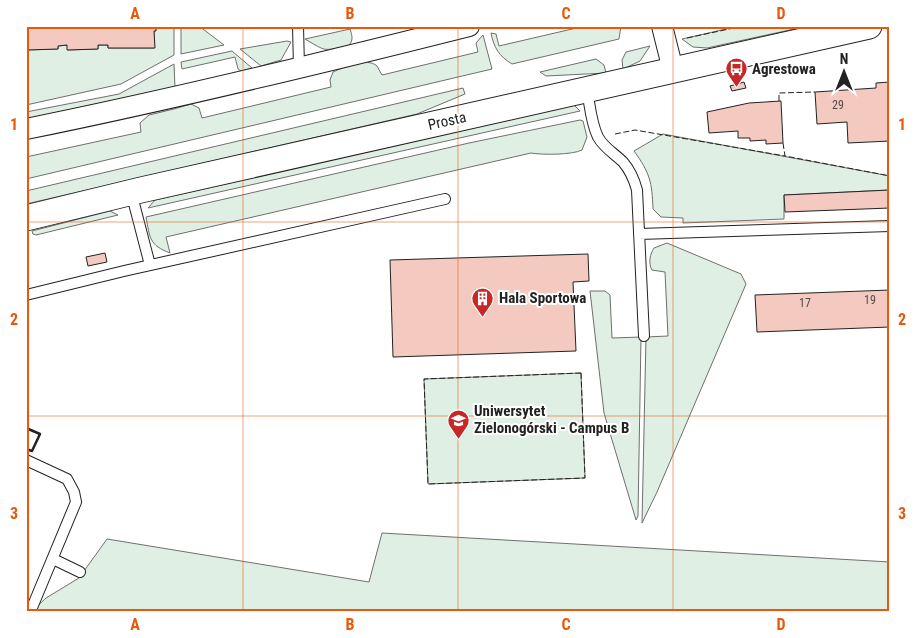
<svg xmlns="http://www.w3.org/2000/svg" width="916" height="638" font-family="'Roboto Condensed',sans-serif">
	<rect width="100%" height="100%" fill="#fff"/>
	<path fill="#e0efe3" stroke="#6f6f6f" d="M156 26H174V55L121 84 26 105V50L58 49V46L67 45 68 50 98 49V45H108V48H154V31L156 30Z
		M181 26H199L224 45 181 54Z
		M585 26H621L619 39 512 64C499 56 494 48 491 33L496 34 499 46Z
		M739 26H808L707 48 693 47 682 39Z
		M350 29C352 35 354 41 348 46 323 51 327 52 305 39Z
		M483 35 492 69 26 179V157L141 132 140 123 149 115 174 109 191 104 199 108 202 118 331 87 330 80 333 72C344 67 367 57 377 66L382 75 478 52 476 43Z
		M287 41 291 42 281 60 261 66 240 49Z
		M650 46 640 61 623 69 622 60 626 52Z
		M232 51 252 68 241 71 238 69 235 57 182 69 181 62Z
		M596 59 604 65 606 73 546 76 540 72Z
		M174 64 175 87 26 119V112L119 94Z
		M463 88 465 94 417 114 26 204V191Z
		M574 105 580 111 148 208 155 200Z
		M580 120 583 121 587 137 582 150C572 155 542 155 531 153L166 237 170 253C149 245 150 238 146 217L469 143Z
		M663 134 890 176V190L784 195V219L683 223V218L661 217 653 209C652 182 650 173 634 151Z
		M110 211 118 215 36 235 33 234 32 231Z
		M667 243 741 274 746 284 657 492 642 523 646 337 668 336 665 272 652 270C648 263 650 254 654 248Z
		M590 291H605L610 295 612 338 641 337 638 516 636 520 604 413Z
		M581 373 585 478 428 484 424 379Z
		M382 533 890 562V612H31L46 598 79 578 107 539 369 582Z"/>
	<path fill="#f3c9c0" stroke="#222" d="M26 26H156V31H154L155 48H108V45H98V49L67 50V45L58 46V49L26 50Z
		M744 82 746 88 732 91 730 86Z
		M890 82V141L848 143 847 122 817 124 815 92 876 88V83Z
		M781 101 783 143 766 144V140L750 141V138H738V131L709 133 707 112 749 103Z
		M890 190V208L785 212 784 195Z
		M105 253 107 262 88 266 86 257Z
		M588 254 589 281 573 282 576 351 393 357 390 260Z
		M890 290V327L757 332 755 295Z"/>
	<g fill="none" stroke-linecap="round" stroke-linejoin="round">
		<defs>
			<path id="service" d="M298 26 299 68
				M587 90C590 106 591 123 598 137 604 148 614 153 623 162 630 170 634 179 637 190L644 336
				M131 192 150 265
				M639 234 890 226
				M26 295 124 271 445 199
				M26 460 67 479 74 492 76 502 31 610
				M53 559 80 572"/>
			<path id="minor" d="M662 26 673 70
				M26 129C175 99 322 63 469 26"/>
			<path id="tertiary" d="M26 218 141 190 869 26"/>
		</defs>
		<use href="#service" stroke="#222" stroke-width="12"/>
		<use href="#minor" stroke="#222" stroke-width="22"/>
		<use href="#tertiary" stroke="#222" stroke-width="27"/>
		<use href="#service" stroke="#fff" stroke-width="10"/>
		<use href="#minor" stroke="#fff" stroke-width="20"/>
		<use href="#tertiary" stroke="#fff" stroke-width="25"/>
		<path stroke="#222" stroke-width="1" stroke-dasharray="6 2.5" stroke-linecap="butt" d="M687 38 743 26
			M779 101V93L815 92
			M615 134 635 130 785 156
			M783 143 785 156 890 176
			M581 373 585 478 428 484 424 379Z"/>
		<path stroke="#222" stroke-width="2.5" d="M26 428 40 434 32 451 26 449"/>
	</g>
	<path fill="none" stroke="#e8590c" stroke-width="1" stroke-opacity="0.55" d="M243 26V612M458 26V612M673 26V612M26 222H890M26 416H890"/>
	<defs>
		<symbol id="bus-pin" viewBox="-11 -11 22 30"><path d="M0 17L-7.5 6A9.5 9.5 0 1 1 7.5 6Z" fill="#c62828" stroke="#fff"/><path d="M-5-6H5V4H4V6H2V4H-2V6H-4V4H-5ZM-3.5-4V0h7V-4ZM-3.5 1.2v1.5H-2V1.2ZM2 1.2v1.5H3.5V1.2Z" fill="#fff"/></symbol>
		<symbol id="building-pin" viewBox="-11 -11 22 30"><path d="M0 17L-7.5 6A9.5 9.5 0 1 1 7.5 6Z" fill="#c62828" stroke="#fff"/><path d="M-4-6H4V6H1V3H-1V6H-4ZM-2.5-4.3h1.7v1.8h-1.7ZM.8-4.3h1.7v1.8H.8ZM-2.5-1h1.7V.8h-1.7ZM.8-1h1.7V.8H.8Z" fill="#fff"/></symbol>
		<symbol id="university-pin" viewBox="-11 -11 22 30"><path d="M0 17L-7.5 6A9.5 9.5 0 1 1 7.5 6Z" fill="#c62828" stroke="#fff"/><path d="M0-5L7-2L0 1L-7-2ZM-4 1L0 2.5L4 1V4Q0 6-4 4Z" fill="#fff"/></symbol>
	</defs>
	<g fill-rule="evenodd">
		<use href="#bus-pin" x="724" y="56" width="25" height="34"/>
		<use href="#building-pin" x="470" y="286" width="25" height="34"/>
		<use href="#university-pin" x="446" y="408" width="25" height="34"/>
	</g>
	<g text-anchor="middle" stroke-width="4" stroke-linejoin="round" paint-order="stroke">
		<g font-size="12" fill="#564c4a">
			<text x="838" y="109">29</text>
			<text x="870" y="304">19</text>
			<text x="805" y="307">17</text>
		</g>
		<g font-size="15" font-weight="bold" fill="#222" stroke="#fff" text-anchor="start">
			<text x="752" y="74">Agrestowa</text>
			<text x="499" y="303">Hala Sportowa</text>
			<text x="474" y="416">Uniwersytet<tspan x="474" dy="17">Zielonogórski - Campus B</tspan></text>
		</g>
		<g font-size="15" fill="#222" stroke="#fff">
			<text transform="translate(447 121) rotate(-13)" y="5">Prosta</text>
		</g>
	</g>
	<rect width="916" height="638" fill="none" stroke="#ffffff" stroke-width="55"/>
	<g transform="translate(844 72)" stroke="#ffffff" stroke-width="4" paint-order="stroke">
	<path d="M0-4L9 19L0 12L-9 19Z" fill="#222222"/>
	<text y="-8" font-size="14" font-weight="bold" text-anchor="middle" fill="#222222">N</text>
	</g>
	<rect x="28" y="28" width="860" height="582" fill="none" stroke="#e8590c" stroke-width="2"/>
	<g font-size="16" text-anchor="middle" font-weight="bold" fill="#e8590c">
		<text x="135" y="19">A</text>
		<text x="350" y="19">B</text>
		<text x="566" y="19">C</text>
		<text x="781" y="19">D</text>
		<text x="14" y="130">1</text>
		<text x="902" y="130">1</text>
		<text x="14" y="325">2</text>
		<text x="902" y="325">2</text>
		<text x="14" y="519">3</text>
		<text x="902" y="519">3</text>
		<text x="135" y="630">A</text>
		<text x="350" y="630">B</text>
		<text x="566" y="630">C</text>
		<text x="781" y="630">D</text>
	</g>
</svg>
